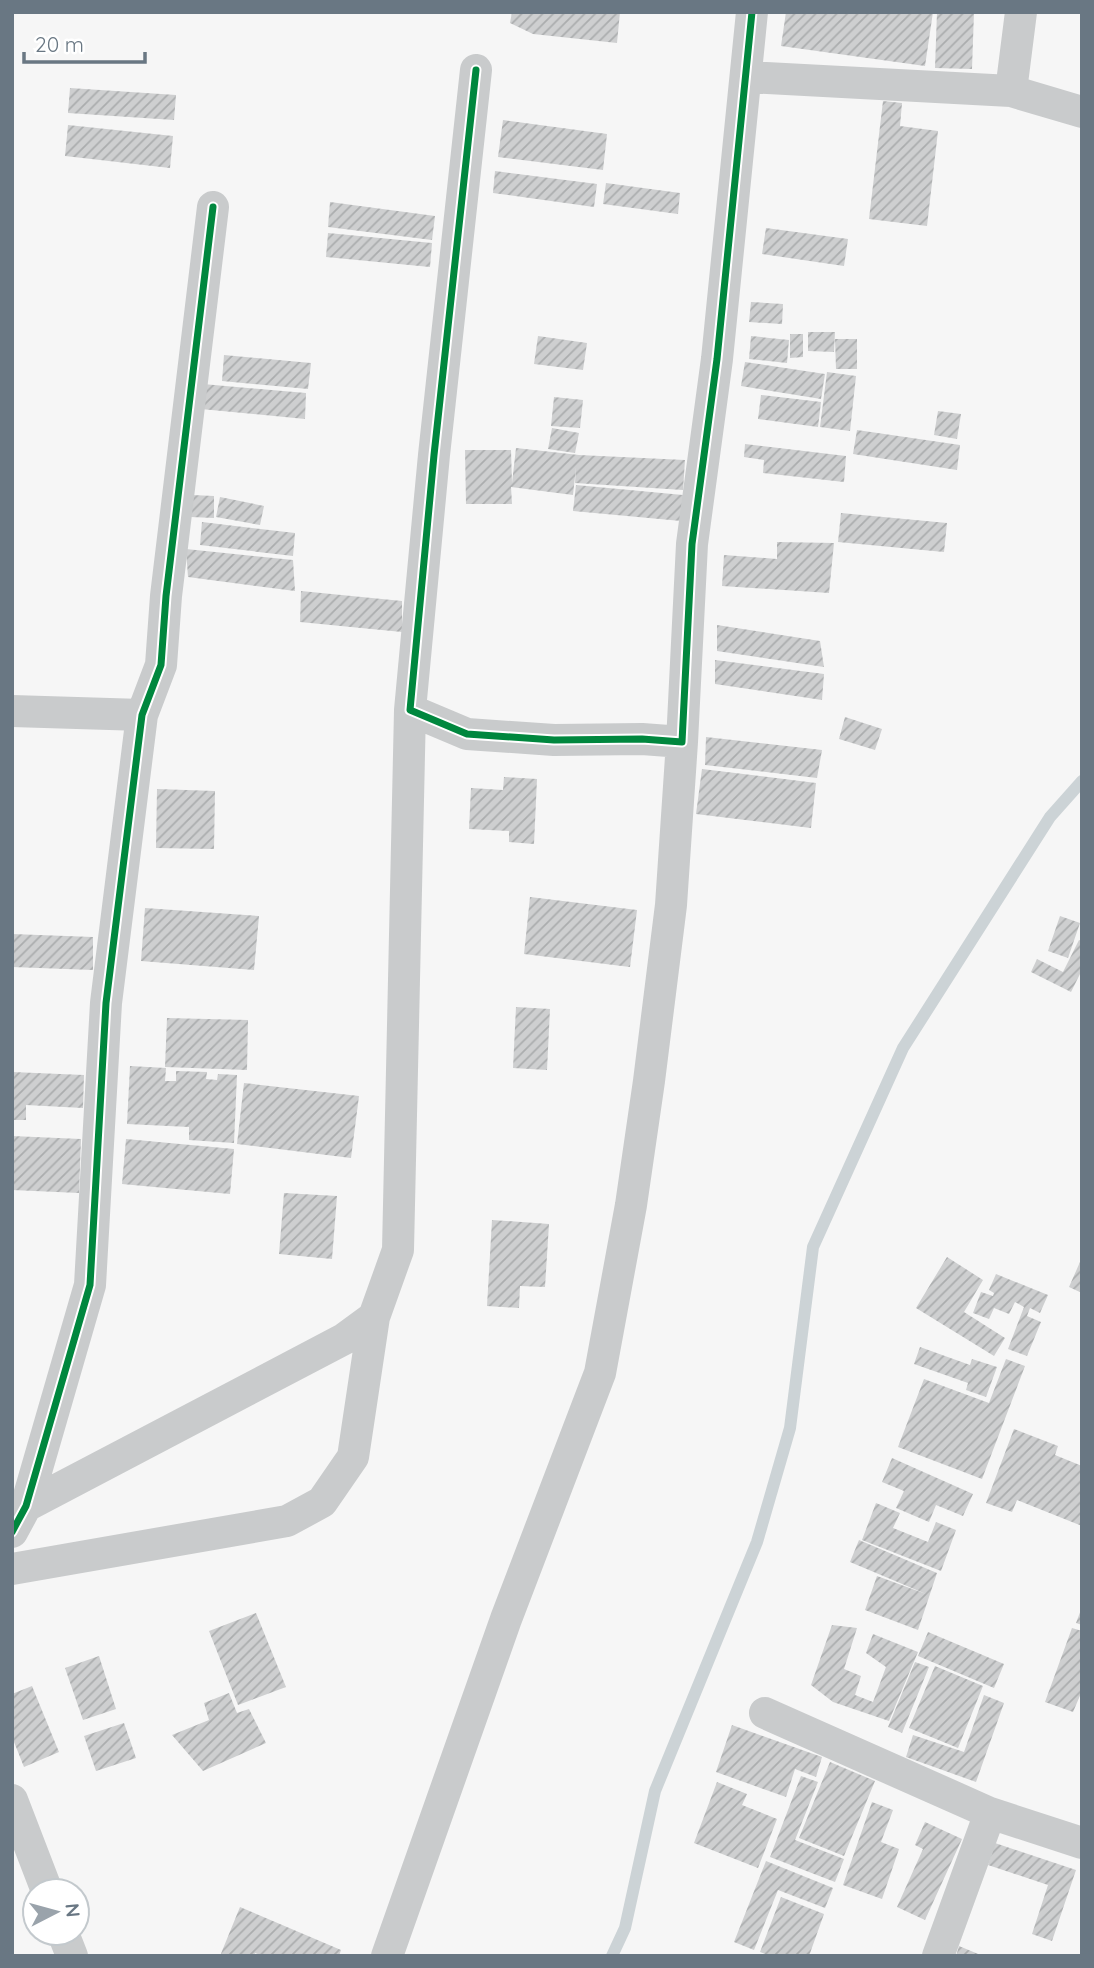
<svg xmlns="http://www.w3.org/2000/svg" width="1094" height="1968" font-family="Quicksand,sans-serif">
	<defs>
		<pattern id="building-hatch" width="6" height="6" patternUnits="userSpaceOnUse" patternTransform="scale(1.75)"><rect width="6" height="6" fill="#cecfd0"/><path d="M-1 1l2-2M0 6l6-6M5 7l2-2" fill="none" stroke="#abadae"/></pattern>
	</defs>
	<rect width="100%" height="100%" fill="#f6f6f6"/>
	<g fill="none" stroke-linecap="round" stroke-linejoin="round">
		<path stroke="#ccd3d6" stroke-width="12" d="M612 1956 625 1928 655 1791 757 1542 790 1428 813 1247 903 1048 1050 817 1082 781"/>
	</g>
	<path fill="url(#building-hatch)" d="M512 12H620L617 43 533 34 510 23Z
		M786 12H933L925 66 781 46Z
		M937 12H974L972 69 935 68Z
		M70 88 176 95 174 120 68 113Z
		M883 101 902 103 900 126 938 131 927 226 869 219Z
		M503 120 607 134 603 170 498 157Z
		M68 125 173 136 170 168 65 156Z
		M495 171 597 184 594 207 493 193Z
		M606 183 680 193 678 214 603 204Z
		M330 202 435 216 432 240 328 227Z
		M766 228 848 239 844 266 762 254Z
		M328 233 432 243 430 267 326 257Z
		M751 302 783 304 782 324 749 322Z
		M808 332H835L834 352 808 351Z
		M790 334H803V357L790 358Z
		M538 336 587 343 583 370 534 364Z
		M751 336 789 340 787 363 749 359Z
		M835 339H857V369H836Z
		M224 355 311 363 308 389 222 381Z
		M745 362 825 374 821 399 741 386Z
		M827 372 856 376 850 431 820 427Z
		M203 384 306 393 305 419 201 409Z
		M761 395 821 402 818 427 758 419Z
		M554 397 583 400 580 428 551 426Z
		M938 411 961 414 957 439 934 435Z
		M552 428 579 433 575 453 548 449Z
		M857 430 960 445 957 470 853 454Z
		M745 444 846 456 844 482 763 473 764 460 744 457Z
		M516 448 579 455 685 460 683 490 575 483 576 467 573 495 511 487 512 504H466L465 450H511L512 483Z
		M576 485 683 495 681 521 573 511Z
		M192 495 214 496V518L191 517Z
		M220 497 264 506 260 525 216 517Z
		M841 513 947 523 944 552 838 542Z
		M202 522 295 533 293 556 200 545Z
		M777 542 834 543 829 593 722 586 724 555 777 559Z
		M186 549 293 560 295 591 188 577Z
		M301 591 402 601V632L300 622Z
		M717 625 820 641 824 667 717 651Z
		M715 660 824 674 822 700 715 684Z
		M845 717 882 729 875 750 839 739Z
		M706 737 822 750 817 778 705 765Z
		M702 769 816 783 811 828 696 814Z
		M504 777 537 779 534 844 509 842V831L469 829 471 788 503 790Z
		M157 789 215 791 214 849 156 848Z
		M530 897 637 910 630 967 524 954Z
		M145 908 259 916 254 970 141 961Z
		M1060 916 1080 923 1068 958 1048 951Z
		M12 934 93 937V970L12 967Z
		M1079 940 1082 941V970L1071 992 1031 972 1037 959 1063 972Z
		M516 1007 550 1009 547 1070 513 1068Z
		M167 1018 248 1020 247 1070 165 1067Z
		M130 1066 166 1068 165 1081H176V1071L207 1072 206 1079 217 1080 218 1074 237 1075 234 1143 189 1140V1127L127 1124Z
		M12 1072 84 1075 83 1108 26 1105V1120H12Z
		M244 1083 359 1096 351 1158 237 1144Z
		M12 1136 81 1139 79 1193 12 1190Z
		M126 1139 234 1149 230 1194 122 1184Z
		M284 1193 337 1196 332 1259 279 1254Z
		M492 1220 549 1224 545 1287 520 1286 519 1308 487 1306Z
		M947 1257 983 1280 964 1312 1005 1338 994 1356 916 1308Z
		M1080 1262 1082 1263V1293L1069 1287Z
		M996 1274 1048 1295 1040 1313 1030 1308 1027 1316 1041 1322 1027 1356 1008 1349 1024 1307 1015 1302 1009 1314 994 1308 989 1319 973 1313 981 1292 993 1296 994 1293 989 1290Z
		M920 1347 970 1365 972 1359 997 1367 986 1397 966 1390 968 1383 914 1364Z
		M1006 1359 1025 1366 982 1479 898 1447 924 1379 989 1403Z
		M1014 1429 1058 1446 1055 1455 1082 1466V1526L1017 1500 1012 1512 986 1503Z
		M892 1458 973 1494 963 1516 936 1505 929 1522 896 1508 904 1491 882 1482Z
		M876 1503 900 1513 893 1528 928 1542 936 1522 956 1530 941 1571 862 1540Z
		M859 1540 937 1573 918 1630 865 1610 877 1576 926 1594 850 1562Z
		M1082 1607V1625L1076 1623Z
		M256 1613 286 1687 238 1705 209 1631Z
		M832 1625 857 1628 844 1669 861 1676 855 1695 873 1702 886 1667 866 1653 873 1634 918 1652 889 1721 833 1702 811 1685Z
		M1072 1628 1082 1631V1691L1073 1712 1045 1702Z
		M928 1632 1004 1664 994 1688 918 1656Z
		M99 1656 116 1709 83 1720 65 1668Z
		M915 1662 929 1667 902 1733 888 1727Z
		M935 1666 983 1686 958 1748 909 1728Z
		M32 1686 59 1752 24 1767 12 1737V1694Z
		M229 1693 237 1713 249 1709 266 1743 203 1771 172 1735 209 1720 204 1703Z
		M984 1695 1004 1703 976 1782 906 1757 913 1735 964 1752Z
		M124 1723 136 1758 96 1771 84 1736Z
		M732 1725 822 1757 816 1777 795 1769 786 1797 716 1772Z
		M830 1762 875 1781 844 1856 799 1838Z
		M801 1776 818 1782 795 1840 844 1859 835 1882 770 1857Z
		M717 1782 747 1794 742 1805 777 1819 758 1868 694 1843Z
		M872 1802 893 1810 881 1842 899 1849 882 1899 843 1885Z
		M925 1822 962 1839 925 1920 897 1907 923 1849 915 1845Z
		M995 1843 1076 1870 1052 1941 1032 1934 1048 1885 988 1865Z
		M766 1861 833 1888 825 1908 778 1890 754 1950 734 1942Z
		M781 1897 824 1914 809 1956H770L760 1952Z
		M240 1907 341 1950 339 1956H263L255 1953 254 1956H220Z
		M959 1946 983 1956H956Z"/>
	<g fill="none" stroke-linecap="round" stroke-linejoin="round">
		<path stroke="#c9cbcc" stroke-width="32" d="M476 70 434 455 410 710 467 734 554 740 642 739 682 742 692 544 717 359 752 12
			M746 77 1011 91 1082 112
			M1011 91 1021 12
			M12 711 142 715
			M26 1506 344 1339 374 1317 398 1250 410 710
			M12 1532 26 1506 90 1285 106 1003 142 715 161 665 166 596 213 207
			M12 1569 287 1521 322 1502 353 1457 374 1317
			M765 1713 990 1813 1082 1843
			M12 1800 47 1891
			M63 1933 72 1956
			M387 1956 506 1619 600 1373 631 1205 649 1081 671 905 682 742
			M938 1956 990 1813"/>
		<defs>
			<path id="cycleway" d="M476 70 434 455 410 710 467 734 554 740 642 739 682 742 692 544 717 359 752 12
				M12 1532 26 1506 90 1285 106 1003 142 715 161 665 166 596 213 207"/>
		</defs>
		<use href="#cycleway" stroke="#fff" stroke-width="11"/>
		<use href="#cycleway" stroke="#00873e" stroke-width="7"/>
	</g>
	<rect width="1094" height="1968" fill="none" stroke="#697783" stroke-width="28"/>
	<g transform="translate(56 1912) rotate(84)"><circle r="33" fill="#ffffff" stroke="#c3c9cd" stroke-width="2"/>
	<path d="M0-5L12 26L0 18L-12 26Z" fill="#9aa3ab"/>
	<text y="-10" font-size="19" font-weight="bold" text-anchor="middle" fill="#697783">N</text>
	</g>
	<path d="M24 52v10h121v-10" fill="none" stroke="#697783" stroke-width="3.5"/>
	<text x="35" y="52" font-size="21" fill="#697783" stroke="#ffffff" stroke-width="5" paint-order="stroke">20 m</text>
</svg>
